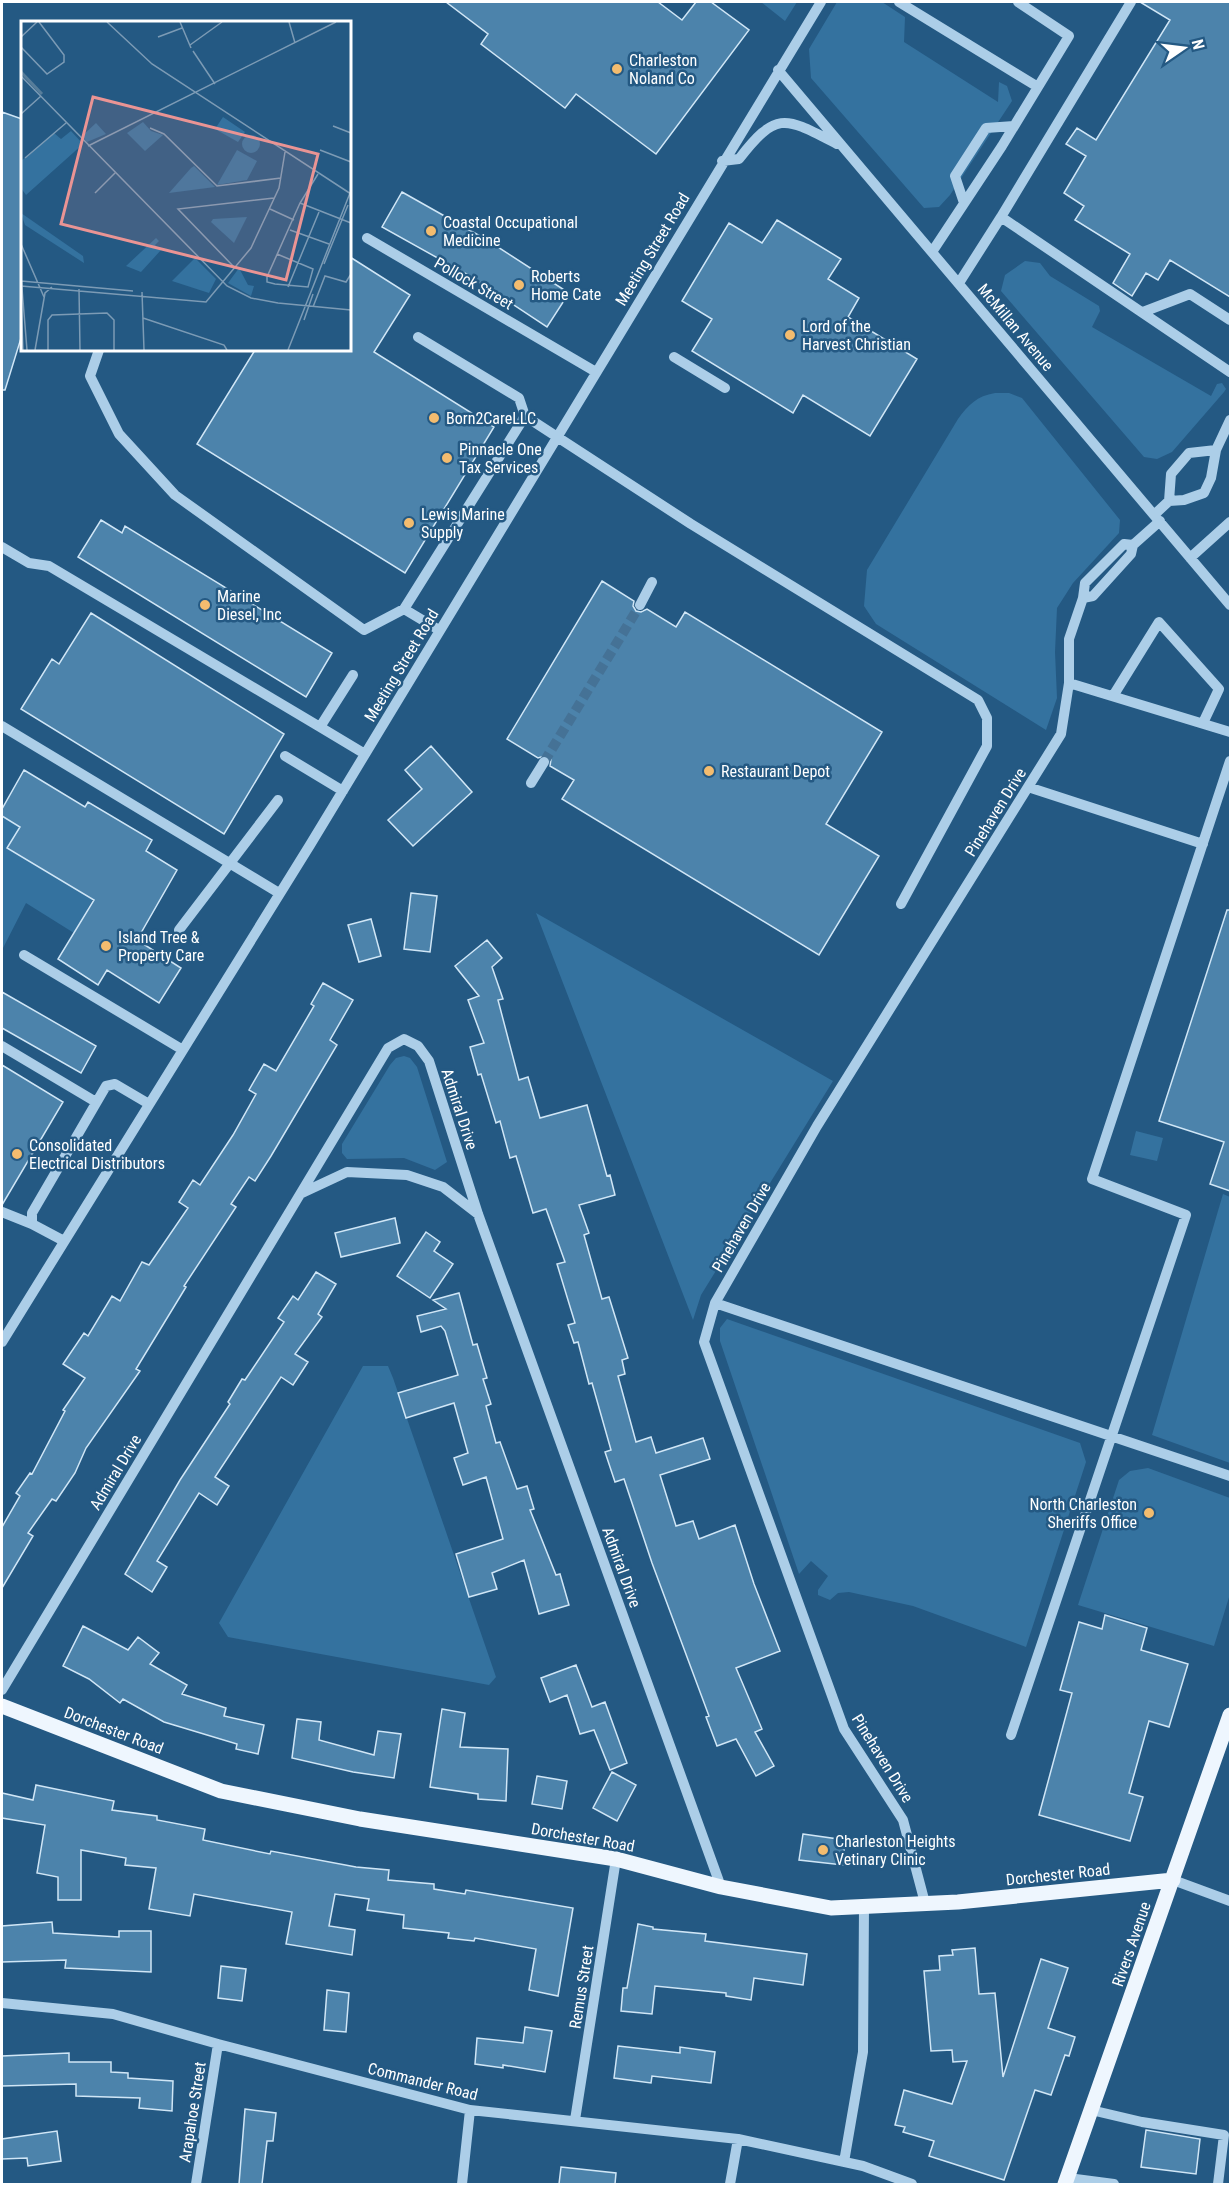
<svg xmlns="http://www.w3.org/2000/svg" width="1232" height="2186" font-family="'Roboto Condensed',sans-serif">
	<rect width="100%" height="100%" fill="#245983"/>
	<path fill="#34729f" d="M761 2H797L785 21Z
		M837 2H882L905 17 904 42 998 102 999 82 1007 86 1012 101 950 195 939 207 924 208 811 78 809 49Z
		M1025 261 1040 263 1050 276 1099 306 1100 311 1092 327 1211 396 1217 384 1222 383 1226 389 1224 392 1172 452 1157 459 1144 457 1001 291 1005 275Z
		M995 393H1009L1022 398 1120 520 1119 533 1073 583 1057 608 1055 652 1057 698 1046 730 876 624 864 606 867 570 958 419C968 405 977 396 995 393Z
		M2 816 20 827 7 848 93 899 74 933 26 903 2 950Z
		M536 913 833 1081 701 1295 693 1320Z
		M404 1056 410 1058 417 1067 447 1162 435 1170 404 1158 347 1159 342 1153V1144L390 1065 396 1058Z
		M1136 1131 1163 1138 1157 1161 1130 1155Z
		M1223 1194 1230 1197V1463L1152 1435Z
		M727 1319 1080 1443 1086 1462 1026 1647 913 1606 849 1592 838 1593 830 1600 818 1595V1590L828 1576 811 1561 799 1574 720 1341V1328Z
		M363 1366H388L393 1378 496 1677 489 1685 228 1637 219 1623Z
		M1148 1468 1230 1498V1594L1214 1646 1078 1605 1119 1480 1130 1471Z"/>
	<path fill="#4c83ab" stroke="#d0e6f6" stroke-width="1.5" d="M446 2H658L682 20 696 2H711L749 30 656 154 576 94 565 108 481 44 488 34Z
		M1140 2H1230V297L1170 260 1158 280 1146 273 1132 296 1113 283 1130 254 1075 220 1084 206 1064 193 1086 156 1066 144 1077 128 1096 140 1170 20Z
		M2 112 22 119V335L5 390H2Z
		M402 192 487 240 569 293 547 327 470 276 382 227Z
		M777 220 841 259 828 279 859 298 848 317 917 359 870 436 803 395 793 413 692 351 712 319 682 301 729 223 762 243Z
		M350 257 410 295 374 352 494 427 405 573 197 444 255 350H350Z
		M101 520 122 533 125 526 332 653 306 697 78 557Z
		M602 581 634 601 633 606 636 611 641 612 647 609 676 627 685 612 882 732 826 824 879 856 819 955 562 799 574 780 550 766 551 759 547 755 538 758 507 739Z
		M91 613 284 734 224 834 21 709 52 659 59 664Z
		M431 746 472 792 413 846 388 820 422 789 405 770Z
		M24 770 85 807 88 802 152 840 146 851 177 870 137 940 181 968 159 1003 107 970 98 985 58 959 94 900 7 848 20 827 2 816V809Z
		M411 893 437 896 430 952 404 949Z
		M1227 910H1230V1191L1210 1184 1224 1142 1159 1121Z
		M371 919 381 956 359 962 348 925Z
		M487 940 502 958 492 967 503 999 498 1000 519 1080 528 1077 540 1118 587 1105 607 1176 610 1175 615 1195 579 1205 589 1233 584 1235 602 1299 609 1297 628 1358 622 1360 625 1374 618 1376 636 1442 651 1437 656 1453 703 1438 710 1459 660 1475 676 1526 693 1521 699 1539 735 1525 754 1584 780 1651 736 1668 762 1729 755 1732 774 1766 756 1776 736 1739 717 1746 706 1717 709 1716 652 1563 624 1479 615 1482 605 1452 611 1450 592 1383 589 1384 578 1342 574 1343 568 1325 575 1323 557 1264 565 1262 546 1209 533 1213 516 1156 510 1158 500 1121 496 1123 481 1074 478 1075 470 1047 484 1043 468 1000 479 996 455 966Z
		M323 983 353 1000 330 1040 337 1045 271 1156 255 1181 249 1177 231 1204 236 1207 184 1286 186 1287 136 1369 140 1371 86 1448 75 1473 56 1501 52 1499 28 1533 33 1536 2 1588V1527L20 1496 16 1493 30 1473 32 1474 65 1411 63 1410 85 1378 63 1364 84 1333 88 1336 112 1296 120 1301 142 1262 149 1265 188 1208 179 1202 193 1180 200 1185 233 1135 256 1094 249 1090 264 1064 276 1071 314 1006 311 1004Z
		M2 992 96 1046 81 1073 2 1028Z
		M2 1065 63 1102 2 1205Z
		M395 1218 400 1243 341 1257 335 1233Z
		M426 1232 440 1242 434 1251 453 1264 430 1298 397 1276Z
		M316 1272 336 1284 318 1314 322 1317 295 1354 308 1362 293 1385 281 1377 215 1477 229 1486 217 1505 199 1493 157 1561 167 1567 152 1592 125 1574 180 1480 230 1404 228 1402 242 1379 245 1380 284 1322 278 1318 293 1296 298 1300Z
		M459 1293 473 1345 477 1344 487 1378 483 1379 491 1404 486 1406 496 1443 500 1442 517 1489 527 1486 534 1509 530 1510 556 1575 560 1574 569 1605 539 1614 524 1560 492 1573 497 1589 469 1597 456 1554 503 1539 486 1477 463 1485 454 1458 468 1453 454 1403 406 1418 398 1393 458 1375 445 1331 441 1326 421 1332 417 1316 446 1309 433 1300Z
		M1105 1615 1147 1628 1141 1650 1188 1664 1169 1727 1149 1721 1129 1793 1143 1797 1130 1841 1039 1815 1072 1693 1060 1690 1079 1622 1102 1629Z
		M83 1626 128 1650 138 1637 159 1653 150 1664 187 1685 182 1694 226 1708 224 1716 264 1725 258 1754 236 1749 237 1744 164 1722 123 1699 120 1703 89 1679 63 1666Z
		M576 1665 592 1707 605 1702 627 1763 610 1770 594 1730 580 1734 567 1695 550 1702 541 1678Z
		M442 1709 465 1713 460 1747 508 1749 506 1801 478 1799V1794L430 1787Z
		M297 1719 321 1722 319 1740 374 1755 378 1731 401 1734 394 1778 353 1772 292 1758Z
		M612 1772 636 1785 617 1821 593 1808Z
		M537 1776 567 1781 562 1809 532 1804Z
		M36 1785 114 1801 112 1810 157 1816V1820L205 1829 203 1840 270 1854 271 1851 356 1867 389 1870 388 1880 434 1884V1889L465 1894 466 1890 573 1908 558 1996 529 1990 536 1949 475 1938 474 1941 448 1938 449 1933 403 1928 404 1915 367 1910 369 1899 335 1894 329 1926 355 1930 352 1955 286 1944 292 1912 194 1894 190 1916 149 1909 156 1868 125 1865 126 1858 81 1850V1900H58V1877L37 1873 45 1825 2 1818V1793L33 1800Z
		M803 1834 845 1840 843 1865 799 1860Z
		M52 1922 53 1933 119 1937V1931H151V1972L65 1968 66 1960 2 1962V1926Z
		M638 1924 653 1927V1929L706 1934 705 1941 807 1954 803 1985 754 1978 751 2000 726 1996V1993L655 1986 652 2014 621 2011 623 1988H627Z
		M975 1948 979 1994 995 1993 1003 2077 1041 1959 1068 1968 1048 2028 1075 2037 1069 2056 1065 2055 1051 2095 1035 2090 1004 2180 929 2156 934 2141 903 2132 905 2127 895 2125 904 2090 952 2104 967 2061 953 2062 952 2050 931 2051 924 1971 940 1970 939 1956 953 1955 952 1950Z
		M221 1966 246 1969 242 2001 218 1998Z
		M327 1990 349 1993 346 2032 324 2030Z
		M525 2027 552 2031 545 2072 503 2065V2068L475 2064 477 2038 523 2043Z
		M618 2046 680 2053V2047L715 2052 711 2083 652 2076 651 2083 614 2078Z
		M69 2053V2062H111V2072L128 2073V2078L173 2081 172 2111 139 2108 140 2098 76 2096V2084L2 2086V2056Z
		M245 2109 276 2113 273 2141H267L262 2184H239Z
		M1146 2130 1200 2139 1196 2174 1141 2167Z
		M57 2131 61 2161 28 2166 27 2158 2 2159V2139Z
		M561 2167 616 2173 615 2184H559Z"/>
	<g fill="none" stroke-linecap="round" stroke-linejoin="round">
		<path stroke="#457296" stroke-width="10" stroke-dasharray="10 5" stroke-linecap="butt" d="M544 762 640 605"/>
		<path stroke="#accee8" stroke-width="10" d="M899 2 1038 87
			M778 70 1230 605
			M722 161 739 159C777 110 785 117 837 144
			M964 203 955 176 986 128 1014 126
			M1001 217 1131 2
			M367 238 596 372
			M932 252 1002 146 1069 36 1018 2
			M959 283 1001 217 1230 372
			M1143 312 1190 294 1230 320
			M418 337 519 398 525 416 691 524 978 700 987 718V746L901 904
			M99 350 90 376 119 434 175 495 364 630 404 609 525 416
			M674 357 725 388
			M1169 501 1184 500 1204 493 1211 478 1216 450 1230 420
			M1155 514 1169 501 1171 474 1189 453 1216 450
			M1133 545 1124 544 1085 583 1083 598 1093 596 1131 554 1133 545 1160 521
			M2 547 29 563 49 566 320 727
			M1190 558 1230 522
			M640 605 652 582
			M404 609 439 630
			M353 675 320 727 365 754
			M1069 683 1230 732
			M1113 696 1159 622 1219 689 1203 723
			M2 726 279 893
			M285 756 343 791
			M531 783 544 762
			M1028 787 1203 844
			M179 930 278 800
			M24 955 183 1050
			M2 1046 96 1102
			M302 1193 347 1172 407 1175 443 1187 478 1214
			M2 1212 32 1224
			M64 1241 32 1224V1213L106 1086 115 1084 149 1104
			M715 1303 1230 1476
			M2 1342 310 845 821 2
			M2 1690 388 1048 404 1039 418 1046 429 1061 478 1214 721 1887
			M1011 1735 1186 1215 1092 1179 1230 761
			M1173 1880 1230 1901
			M925 1903 903 1820 844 1729 704 1342 715 1303 817 1126 1061 734 1069 683V639L1083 598
			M2 2003 113 2014 218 2044 470 2110 738 2139 863 2166 912 2184
			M1091 2110 1142 2122 1224 2135 1218 2184
			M575 2120 616 1859
			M844 2162 863 2052 864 1906
			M1068 2178 1114 2184
			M196 2184 218 2044
			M462 2184 470 2110
			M730 2184 738 2139"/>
		<path stroke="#eef6fe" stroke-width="15" d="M2 1706 221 1791 360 1819 616 1859 721 1887 831 1908 958 1902 1173 1880
			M1065 2184 1230 1715"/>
	</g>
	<g fill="#f3bc6f" stroke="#245983" stroke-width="2">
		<circle cx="617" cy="69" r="6"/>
		<circle cx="431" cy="231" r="6"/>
		<circle cx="519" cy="285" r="6"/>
		<circle cx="790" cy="335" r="6"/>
		<circle cx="434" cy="418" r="6"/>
		<circle cx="447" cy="458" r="6"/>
		<circle cx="409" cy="523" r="6"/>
		<circle cx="205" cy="605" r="6"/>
		<circle cx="709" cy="771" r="6"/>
		<circle cx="106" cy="946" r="6"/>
		<circle cx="17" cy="1154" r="6"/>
		<circle cx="1149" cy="1513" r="6"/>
		<circle cx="823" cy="1850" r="6"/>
	</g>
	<g text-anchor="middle" stroke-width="5" stroke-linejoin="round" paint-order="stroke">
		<g font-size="16" fill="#fff" stroke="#245983" text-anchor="start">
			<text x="629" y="66">Charleston<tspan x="629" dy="18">Noland Co</tspan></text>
			<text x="443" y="228">Coastal Occupational<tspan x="443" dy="18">Medicine</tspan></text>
			<text x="531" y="282">Roberts<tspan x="531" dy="18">Home Cate</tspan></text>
			<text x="802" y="332">Lord of the<tspan x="802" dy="18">Harvest Christian</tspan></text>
			<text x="446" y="424">Born2CareLLC</text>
			<text x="459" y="455">Pinnacle One<tspan x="459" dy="18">Tax Services</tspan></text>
			<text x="421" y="520">Lewis Marine<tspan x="421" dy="18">Supply</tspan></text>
			<text x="217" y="602">Marine<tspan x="217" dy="18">Diesel, Inc</tspan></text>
			<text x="721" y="777">Restaurant Depot</text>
			<text x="118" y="943">Island Tree &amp;<tspan x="118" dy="18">Property Care</tspan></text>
			<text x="29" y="1151">Consolidated<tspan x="29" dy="18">Electrical Distributors</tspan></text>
			<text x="1137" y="1510" text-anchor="end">North Charleston<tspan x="1137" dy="18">Sheriffs Office</tspan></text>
			<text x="835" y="1847">Charleston Heights<tspan x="835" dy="18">Vetinary Clinic</tspan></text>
		</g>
		<g font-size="16" fill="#fff" stroke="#245983">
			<text transform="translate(652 249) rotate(-59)" y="6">Meeting Street Road</text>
			<text transform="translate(474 283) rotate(30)" y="6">Pollock Street</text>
			<text transform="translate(1016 327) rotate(50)" y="6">McMillan Avenue</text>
			<text transform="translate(401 665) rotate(-59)" y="6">Meeting Street Road</text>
			<text transform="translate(995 812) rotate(-58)" y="6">Pinehaven Drive</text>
			<text transform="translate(460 1109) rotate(72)" y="6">Admiral Drive</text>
			<text transform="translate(741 1227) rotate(-60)" y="6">Pinehaven Drive</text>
			<text transform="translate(115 1472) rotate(-59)" y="6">Admiral Drive</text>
			<text transform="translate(622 1567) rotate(70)" y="6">Admiral Drive</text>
			<text transform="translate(114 1730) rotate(21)" y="6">Dorchester Road</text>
			<text transform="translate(883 1758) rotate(58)" y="6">Pinehaven Drive</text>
			<text transform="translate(583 1837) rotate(10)" y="6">Dorchester Road</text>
			<text transform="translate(1058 1874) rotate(-6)" y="6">Dorchester Road</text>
			<text transform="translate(1131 1944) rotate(-71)" y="6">Rivers Avenue</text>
			<text transform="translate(581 1987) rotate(-81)" y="6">Remus Street</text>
			<text transform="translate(423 2081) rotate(14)" y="6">Commander Road</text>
			<text transform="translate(192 2112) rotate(-81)" y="6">Arapahoe Street</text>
		</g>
	</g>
	<g transform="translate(21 21)">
		<rect width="330" height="330" fill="#245983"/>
		<path d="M202 96 224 111 217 121 194 108ZM122 101 130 110 142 114 124 130 106 112ZM75 102 85 113 66 121 61 115ZM50 110 62 123 5 174 0 167V140L33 112 40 118ZM221 123a9 9 0 1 1 18 0a9 9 0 1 1-18 0ZM216 129 236 140 226 159 196 164ZM173 145 194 166 148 172 170 147ZM0 192 62 235 63 242 4 204ZM226 196 213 222 190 201 192 198ZM135 217 138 220 134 224 140 229 120 251 105 245ZM174 237 195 258 188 272 151 260ZM218 247 227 264 233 265 230 275 207 262Z" fill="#34729f"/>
		<path fill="none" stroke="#577d9a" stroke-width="3" d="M0 51 21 73"/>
		<path fill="none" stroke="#7c9bb5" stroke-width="1.5" d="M86 1 131 43 330 173M159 1 170 27M268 1 274 22M0 16 16 1M137 16 161 7M169 24 201 1M0 26 26 53 43 41V34L18 1M172 30 194 63M0 55 206 265 230 277 257 282 330 289M0 93 20 75M312 105 330 112M129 107 143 113 196 165 260 157M67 125 315 1M299 129 330 141M4 137 45 102M74 172 94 152M279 182 330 202M249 188 273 199M269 209 308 223M0 223 23 276M256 233 292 248 287 266 254 263 246 261V256L279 182 297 153M303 243 327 184M214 247 157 188 253 177M0 255 6 329M0 260 112 270M0 265 185 281 230 227 258 167 264 131M267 266 298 191M58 268 59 329M121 271 123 329M0 277 2 329M292 286 304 255 325 261 330 253M122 297 203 324 206 329M283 299 292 273M14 329 24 272 31 266M27 329V299L31 294 86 292 93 299V329M267 329 329 172"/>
		<path fill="#ea9494" fill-opacity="0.15" stroke="#ea9494" stroke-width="3" d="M72 76 297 133 265 259 40 203Z"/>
		<rect width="330" height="330" fill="none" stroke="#fff" stroke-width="3"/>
	</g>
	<rect width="1232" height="2186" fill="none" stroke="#ffffff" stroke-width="6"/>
	<g transform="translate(1184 48) rotate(76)" stroke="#245983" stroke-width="4.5" paint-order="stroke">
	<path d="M0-4.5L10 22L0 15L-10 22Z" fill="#ffffff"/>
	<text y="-9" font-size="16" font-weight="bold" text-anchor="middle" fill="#ffffff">N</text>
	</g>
</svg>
